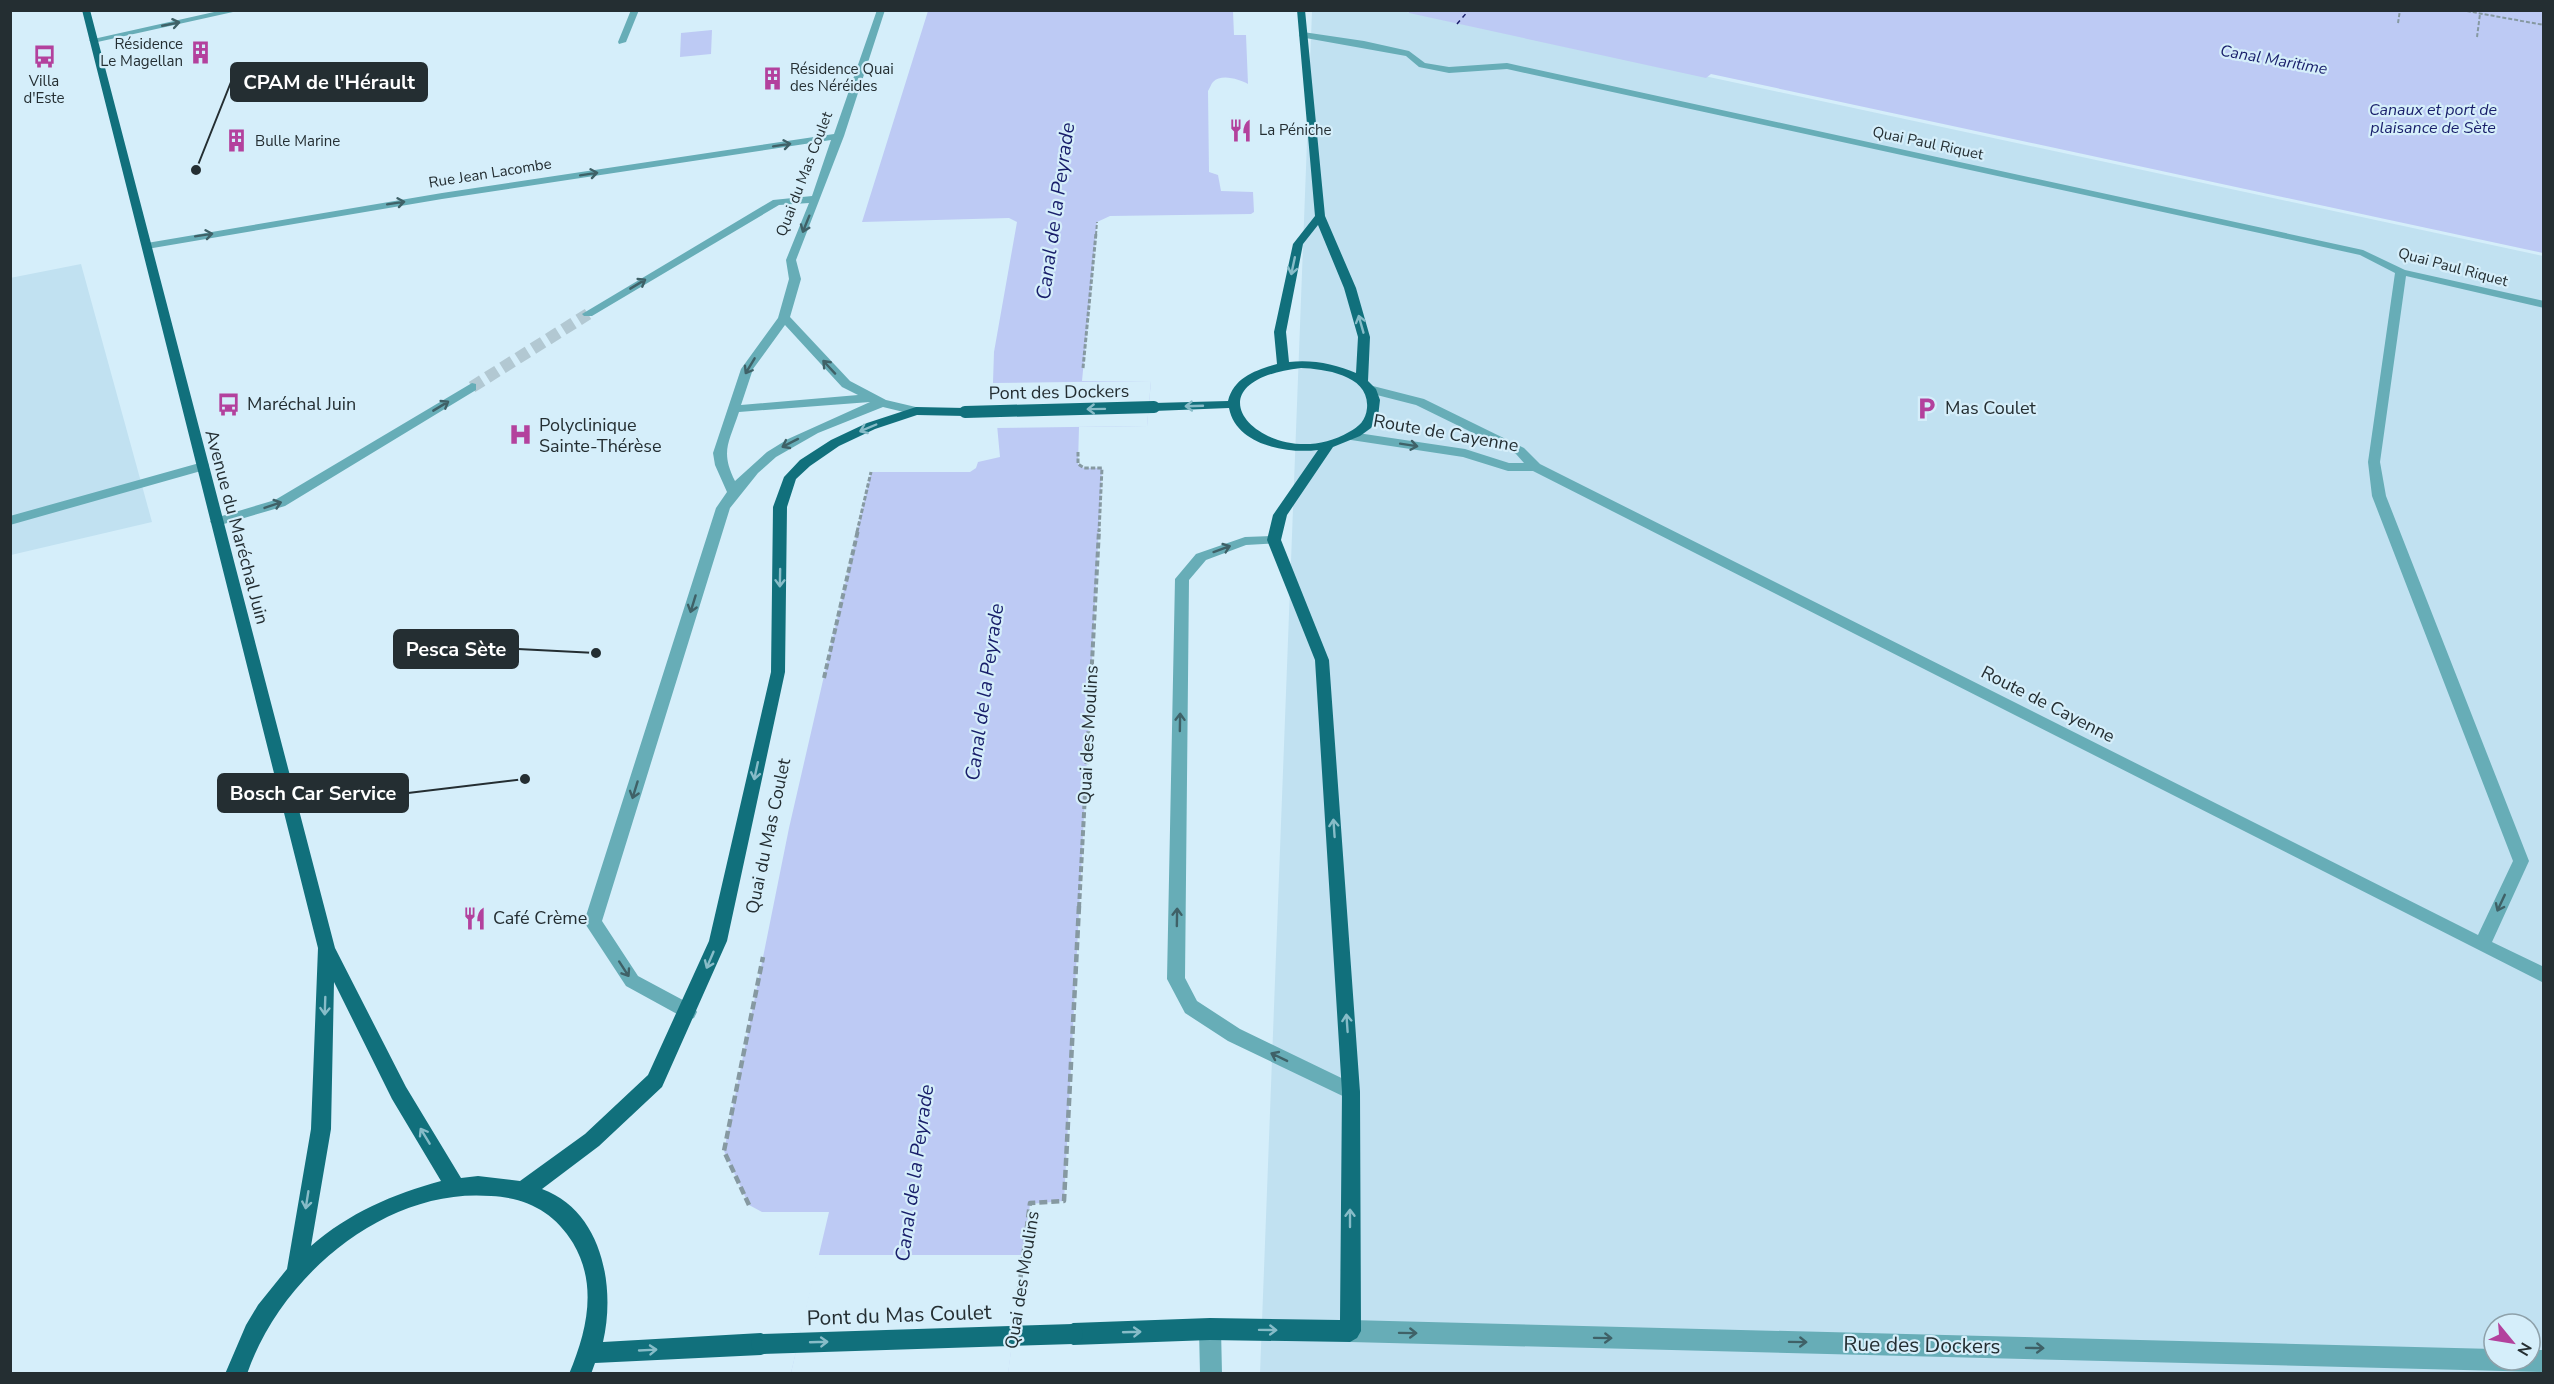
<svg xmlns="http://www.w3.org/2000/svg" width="2554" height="1384" font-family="'Nunito Sans',sans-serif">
	<rect width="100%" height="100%" fill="#d5eefa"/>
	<path fill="#c1e1f1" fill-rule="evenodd" d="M1312 11H1402L2543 256V1373L1260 1374ZM2494 1324H2530V1360H2494Z
		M81 264 152 522 11 555 10 278Z"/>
	<path fill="#bdcaf4" d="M928 11H1233L1234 35H1246L1248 84C1240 80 1222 73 1213 82 1211 84 1210 88 1208 91L1209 172 1218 175 1221 191 1253 192 1254 212 1251 214 1110 216 1097 222 1082 381H1151L1147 426 1079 427 1078 464 1084 468H1102L1064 1201 1030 1204 1008 1373H791L829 1212H762L749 1205 724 1151 789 828 871 472H970L976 468 978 462 1000 457 993 382 994 352 1017 222 1009 218 862 222Z
		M1408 11H2543V253L1711 74 1706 78 1409 13Z
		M712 30 711 54 680 57 681 33Z"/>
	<path fill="#d5eefa" d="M1151 381 1147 426 994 428 991 383Z
		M818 1255H1024L1008 1374 791 1373Z"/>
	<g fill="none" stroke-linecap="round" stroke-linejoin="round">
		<path stroke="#181e6a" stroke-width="1.5" stroke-dasharray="4.5 4" stroke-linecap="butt" d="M1457 24 1469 10"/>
		<path stroke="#b2c8d2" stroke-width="12" stroke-dasharray="12 6" stroke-linecap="butt" d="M472 387 588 314"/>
		<path stroke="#8699a1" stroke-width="2" stroke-dasharray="4 2" stroke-linecap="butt" d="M2461 10 2544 25
			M2398 23 2400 10
			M2477 37 2480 14
			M1096 235 1097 222"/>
		<path stroke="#8699a1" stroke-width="3" stroke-dasharray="4.5 2" stroke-linecap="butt" d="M1083 368 1096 233
			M1078 452V464L1084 468H1102L1099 532
			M857 532 871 472"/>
		<path stroke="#8699a1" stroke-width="4" stroke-dasharray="6 3" stroke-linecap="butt" d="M824 678 858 530
			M1079 908 1099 530"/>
		<path stroke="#8699a1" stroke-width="4.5" stroke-dasharray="8 4" stroke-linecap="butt" d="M749 1205 724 1151 763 957
			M1019 1289 1030 1203 1064 1201 1079 906"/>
		<path fill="#67adb7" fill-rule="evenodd" d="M223 10H242L93 43 89 40Z
			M631 10H639L626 42 619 44 618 42Z
			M877 10H885L844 136 796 260 801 279 790 317 850 381 886 400 920 408 922 411 916 415 883 407 818 433 776 457 758 473 730 508 602 921 638 976 694 1006 697 1012 694 1018 688 1020 626 986 584 922 716 508 727 492 715 465 713 453 741 369 778 318 789 279 786 260 809 203 779 205 592 316H584L582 314 773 200 812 196 831 140 442 199 147 249 142 246 147 243 442 193 834 134ZM785 325 842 387 858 395 741 405 753 369ZM870 402 788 439 767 452 735 481C720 451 729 443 739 412Z
			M1303 32 1364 41 1409 51 1425 63 1449 67 1507 63 2363 250 2405 270 2544 301V308L2406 276 2380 462 2386 496 2529 861 2492 942 2544 967V983L1533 471H1508L1463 457 1351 440 1345 436 1351 432 1465 449 1509 463H1524L1516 454 1416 405 1365 392 1363 389 1369 385 1424 399 1524 448 1540 464 2478 935 2513 861 2372 496 2368 462 2395 273 2360 255 1507 69 1449 73 1419 67 1406 56 1300 37 1299 35Z
			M472 383 476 384V390L285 506 217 526 210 522 212 519 275 500Z
			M203 462 208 463 209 466 208 469 10 525V516Z
			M1274 536 1279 537 1281 540 1279 543 1246 545 1206 560 1189 580 1185 978 1197 1001 1240 1029 1358 1086 1360 1092 1358 1098 1351 1100 1228 1041 1185 1013 1167 979 1175 579 1196 554 1245 537Z
			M1210 1318 1217 1322 1221 1329 1222 1374H1200L1199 1329 1203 1322Z
			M1350 1320 2494 1349V1360H2530V1350H2544V1372L1350 1342 1343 1338 1339 1331 1343 1324Z"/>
		<path fill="#11707c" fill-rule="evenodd" d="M82 10H90L335 948 406 1087 461 1178 478 1176 520 1181 585 1134 648 1075 709 941 771 672 773 507 784 477 800 460 831 440 867 423 916 407 965 408 971 412 965 416 917 415 875 429 839 446 810 466 796 479 787 507 785 672 727 941 662 1087 599 1146 542 1189C602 1211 616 1286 603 1342L761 1333 769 1336 772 1344 769 1352 761 1355 595 1363 591 1374H569C587 1331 598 1285 573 1243 554 1212 527 1198 491 1196 385 1187 280 1277 247 1374H225L246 1325 258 1305 287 1269 311 1129 318 948ZM334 982 392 1099 441 1181C393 1194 349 1213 311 1246L331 1129Z
			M1297 10H1305L1325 216 1356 288 1370 337 1368 381 1376 389 1380 400 1378 417 1371 428 1360 436 1333 447 1287 515 1281 540 1329 660 1360 1092 1361 1331 1357 1338 1350 1342 1210 1340 1073 1345 1066 1341 1062 1334 1066 1327 1073 1323 1210 1318 1340 1320 1342 1092 1315 660 1267 540 1273 515 1318 450C1287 454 1236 445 1229 408L1154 411 1148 407 1154 403 1228 401C1234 377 1256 370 1277 364L1274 332 1293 244 1315 216ZM1318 225 1344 288 1358 337 1356 373C1336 364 1311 359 1289 362L1286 332 1303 244ZM1301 368C1325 369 1370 375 1367 408 1366 420 1359 427 1349 432 1273 477 1174 383 1301 368Z"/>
		<path stroke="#11707c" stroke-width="12" d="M965 412 1154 407"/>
		<path stroke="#11707c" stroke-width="20" d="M761 1344 1073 1334"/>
	</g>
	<defs><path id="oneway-shaft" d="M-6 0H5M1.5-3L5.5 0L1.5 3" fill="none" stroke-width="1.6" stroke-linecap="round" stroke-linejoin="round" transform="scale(1.5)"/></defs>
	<g stroke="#3f6167">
		<use href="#oneway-shaft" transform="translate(171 24) rotate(-11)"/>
		<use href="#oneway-shaft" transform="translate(782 145) rotate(-9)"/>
		<use href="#oneway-shaft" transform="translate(589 174) rotate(-9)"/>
		<use href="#oneway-shaft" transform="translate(396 203) rotate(-9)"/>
		<use href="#oneway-shaft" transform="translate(806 224) rotate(112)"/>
		<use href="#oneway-shaft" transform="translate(204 235) rotate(-9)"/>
		<use href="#oneway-shaft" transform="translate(638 284) rotate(-31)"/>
		<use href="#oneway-shaft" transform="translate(750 366) rotate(121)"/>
		<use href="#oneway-shaft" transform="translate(829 367) rotate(-133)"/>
		<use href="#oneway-shaft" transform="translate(441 406) rotate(-31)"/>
		<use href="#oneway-shaft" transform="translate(790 443) rotate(153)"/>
		<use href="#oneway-shaft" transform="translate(1409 445) rotate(9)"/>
		<use href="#oneway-shaft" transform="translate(273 505) rotate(-19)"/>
		<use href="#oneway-shaft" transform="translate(1222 549) rotate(-20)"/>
		<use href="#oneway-shaft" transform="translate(693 604) rotate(107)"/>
		<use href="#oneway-shaft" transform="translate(1180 722) rotate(-89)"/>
		<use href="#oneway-shaft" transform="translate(635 790) rotate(107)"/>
		<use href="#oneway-shaft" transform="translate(2501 903) rotate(115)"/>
		<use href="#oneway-shaft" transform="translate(1177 917) rotate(-89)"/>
		<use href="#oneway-shaft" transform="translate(624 969) rotate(57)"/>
		<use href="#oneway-shaft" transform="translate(1279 1057) rotate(-154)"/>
		<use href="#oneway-shaft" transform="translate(1408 1333) rotate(1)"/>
		<use href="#oneway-shaft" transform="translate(1603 1338) rotate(1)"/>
		<use href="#oneway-shaft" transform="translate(1798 1342) rotate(1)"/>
		<use href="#oneway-shaft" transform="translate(2035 1348) rotate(1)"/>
	</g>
	<g stroke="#87bcc8">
		<use href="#oneway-shaft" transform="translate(1293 266) rotate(102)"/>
		<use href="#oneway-shaft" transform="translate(1361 324) rotate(-106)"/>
		<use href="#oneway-shaft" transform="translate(1194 406) rotate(178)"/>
		<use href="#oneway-shaft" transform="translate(1096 409) rotate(179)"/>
		<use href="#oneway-shaft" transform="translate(868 428) rotate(157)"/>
		<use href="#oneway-shaft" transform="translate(780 578) rotate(91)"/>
		<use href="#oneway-shaft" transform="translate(756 771) rotate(102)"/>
		<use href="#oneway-shaft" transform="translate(1334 828) rotate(-94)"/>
		<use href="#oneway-shaft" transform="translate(710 960) rotate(113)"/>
		<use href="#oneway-shaft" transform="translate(325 1006) rotate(92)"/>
		<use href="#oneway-shaft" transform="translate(1347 1023) rotate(-94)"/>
		<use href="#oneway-shaft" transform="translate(425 1136) rotate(-121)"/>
		<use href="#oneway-shaft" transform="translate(307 1200) rotate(99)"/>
		<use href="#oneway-shaft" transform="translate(1350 1218) rotate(-90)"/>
		<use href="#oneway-shaft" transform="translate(1268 1330) rotate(1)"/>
		<use href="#oneway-shaft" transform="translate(1132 1332) rotate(-2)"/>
		<use href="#oneway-shaft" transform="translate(819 1342) rotate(-2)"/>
		<use href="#oneway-shaft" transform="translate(648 1350) rotate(-3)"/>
	</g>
	<defs>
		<symbol id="building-bare" viewBox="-9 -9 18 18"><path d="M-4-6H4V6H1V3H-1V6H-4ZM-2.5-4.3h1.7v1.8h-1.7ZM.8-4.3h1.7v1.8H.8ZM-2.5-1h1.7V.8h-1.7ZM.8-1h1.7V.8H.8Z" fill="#b3419d" stroke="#d5eefa" stroke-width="2.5" paint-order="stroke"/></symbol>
		<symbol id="bus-bare" viewBox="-9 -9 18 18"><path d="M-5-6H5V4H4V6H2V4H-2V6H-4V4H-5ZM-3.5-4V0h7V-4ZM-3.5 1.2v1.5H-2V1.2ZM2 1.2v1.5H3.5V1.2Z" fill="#b3419d" stroke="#d5eefa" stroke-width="2.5" paint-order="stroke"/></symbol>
		<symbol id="restaurant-bare" viewBox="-9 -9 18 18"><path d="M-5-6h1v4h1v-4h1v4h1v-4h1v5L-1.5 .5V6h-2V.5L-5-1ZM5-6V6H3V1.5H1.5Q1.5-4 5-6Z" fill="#b3419d" stroke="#d5eefa" stroke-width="2.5" paint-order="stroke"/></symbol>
		<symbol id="parking-bare" viewBox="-9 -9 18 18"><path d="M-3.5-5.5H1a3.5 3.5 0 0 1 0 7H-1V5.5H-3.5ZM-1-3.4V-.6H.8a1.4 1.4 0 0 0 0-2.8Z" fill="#b3419d" stroke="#d5eefa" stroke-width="2.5" paint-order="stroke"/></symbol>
		<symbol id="hospital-bare" viewBox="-9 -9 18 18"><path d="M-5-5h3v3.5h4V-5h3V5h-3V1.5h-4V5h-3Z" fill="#b3419d" stroke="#d5eefa" stroke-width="2.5" paint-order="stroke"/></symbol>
	</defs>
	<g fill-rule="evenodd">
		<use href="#building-bare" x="184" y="36" width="33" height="33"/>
		<use href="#bus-bare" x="28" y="40" width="33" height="33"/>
		<use href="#building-bare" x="756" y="62" width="33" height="33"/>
		<use href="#restaurant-bare" x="1224" y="114" width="33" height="33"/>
		<use href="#building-bare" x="220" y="124" width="33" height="33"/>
		<use href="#bus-bare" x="212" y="388" width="33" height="33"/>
		<use href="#parking-bare" x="1910" y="392" width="33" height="33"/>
		<use href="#hospital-bare" x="504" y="418" width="33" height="33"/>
		<use href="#restaurant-bare" x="458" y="902" width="33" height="33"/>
	</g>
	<g text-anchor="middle" stroke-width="4.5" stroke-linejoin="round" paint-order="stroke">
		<g font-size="15" fill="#242e32" stroke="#d5eefa" text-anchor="start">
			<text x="183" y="49" text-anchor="end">Résidence<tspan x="183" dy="17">Le Magellan</tspan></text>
			<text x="790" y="74">Résidence Quai<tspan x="790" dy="17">des Néréides</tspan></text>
			<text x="44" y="86" text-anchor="middle">Villa<tspan x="44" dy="17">d'Este</tspan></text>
			<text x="1259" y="135">La Péniche</text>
			<text x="255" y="146">Bulle Marine</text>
		</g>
		<g font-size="15" fill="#242e32" stroke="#d5eefa">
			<text transform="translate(1928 143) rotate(12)" y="5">Quai Paul Riquet</text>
			<text transform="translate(490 173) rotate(-9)" y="5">Rue Jean Lacombe</text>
			<text transform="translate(804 174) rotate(-69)" y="5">Quai du Mas Coulet</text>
			<text transform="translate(2453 267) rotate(15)" y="5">Quai Paul Riquet</text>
		</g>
		<g font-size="16" font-style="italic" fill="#181e6a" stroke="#d5eefa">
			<text transform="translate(2274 59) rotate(10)" y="6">Canal Maritime</text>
			<text x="2433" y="115">Canaux et port de<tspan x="2433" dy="18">plaisance de Sète</tspan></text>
		</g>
		<g font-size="18" fill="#242e32" stroke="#d5eefa">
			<text transform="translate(1059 392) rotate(-1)" y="6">Pont des Dockers</text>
			<text transform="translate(1446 433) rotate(10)" y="6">Route de Cayenne</text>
			<text transform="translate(237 527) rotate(75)" y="6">Avenue du Maréchal Juin</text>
			<text transform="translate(2048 704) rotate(27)" y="6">Route de Cayenne</text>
			<text transform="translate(1088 735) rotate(-87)" y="6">Quai des Moulins</text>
			<text transform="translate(768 836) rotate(-78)" y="6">Quai du Mas Coulet</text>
			<text transform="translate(1022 1280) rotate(-81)" y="6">Quai des Moulins</text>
		</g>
		<g font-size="18" fill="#242e32" stroke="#d5eefa" text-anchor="start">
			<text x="247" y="410">Maréchal Juin</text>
			<text x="1945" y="414">Mas Coulet</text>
			<text x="539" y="431">Polyclinique<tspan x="539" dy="21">Sainte-Thérèse</tspan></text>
			<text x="493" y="924">Café Crème</text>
		</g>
		<g font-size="20" font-style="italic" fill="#181e6a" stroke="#d5eefa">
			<text transform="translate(1055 211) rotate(-82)" y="7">Canal de la Peyrade</text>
			<text transform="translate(984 692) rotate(-82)" y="7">Canal de la Peyrade</text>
			<text transform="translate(914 1173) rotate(-82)" y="7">Canal de la Peyrade</text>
		</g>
		<g font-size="21" fill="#242e32" stroke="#d5eefa">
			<text transform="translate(899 1315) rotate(-2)" y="7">Pont du Mas Coulet</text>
			<text transform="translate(1922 1345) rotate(1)" y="7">Rue des Dockers</text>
		</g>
	</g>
	<path fill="none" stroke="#242e32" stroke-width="2" d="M196 170L231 82M596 653L518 649M525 779L408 793"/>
	<g fill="#242e32" stroke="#d5eefa" stroke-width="2">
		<circle cx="196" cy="170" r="6"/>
		<circle cx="596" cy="653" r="6"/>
		<circle cx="525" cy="779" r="6"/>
	</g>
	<g fill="#242e32" stroke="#242e32" stroke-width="2">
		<rect x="231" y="63" width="196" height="38" rx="6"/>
		<rect x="394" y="630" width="124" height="38" rx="6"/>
		<rect x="218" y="774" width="190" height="38" rx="6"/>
	</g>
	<g font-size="20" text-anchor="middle" font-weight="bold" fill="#fff">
		<text x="329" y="89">CPAM de l'Hérault</text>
		<text x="456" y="656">Pesca Sète</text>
		<text x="313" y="800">Bosch Car Service</text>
	</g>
	<rect width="2554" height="1384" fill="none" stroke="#242e32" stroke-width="24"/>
	<g transform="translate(2512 1342) rotate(120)"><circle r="28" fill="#d5eefa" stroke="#8ea1aa" stroke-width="1.5"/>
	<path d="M0-4.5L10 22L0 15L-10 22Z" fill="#b3419d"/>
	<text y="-9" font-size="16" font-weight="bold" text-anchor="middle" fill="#242e32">N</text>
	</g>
</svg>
